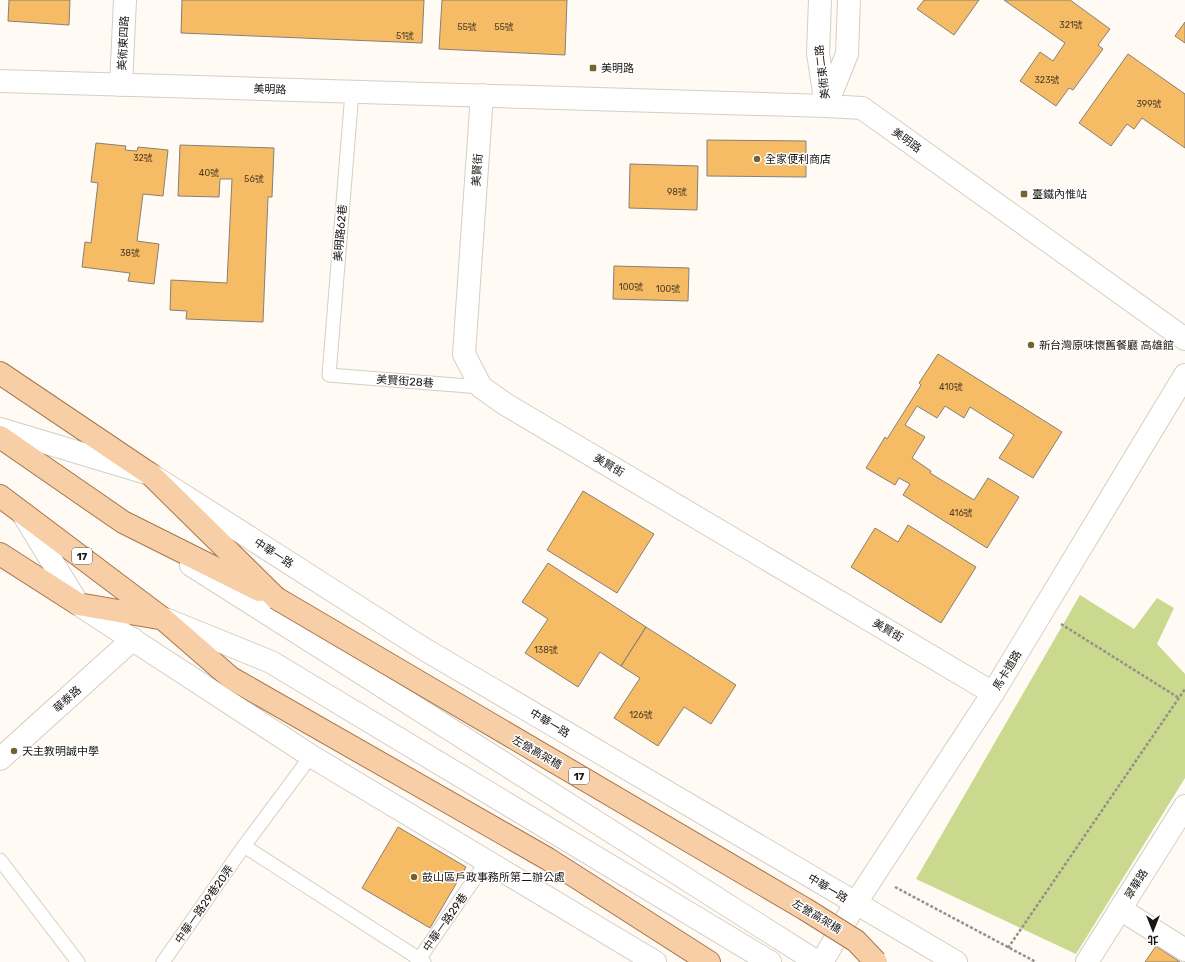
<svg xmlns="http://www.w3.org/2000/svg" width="1185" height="962" font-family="Rubik,'Noto Sans TC',sans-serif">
	<rect width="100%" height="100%" fill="#fffaf4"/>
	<path fill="#cad98d" d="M1080 595 1134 629 1157 598 1174 608 1157 644 1185 674V778L1076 954 916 879Z"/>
	<path fill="#f5bb65" stroke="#878076" d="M9 0H70L69 25 8 21Z
		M182 0H424L422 43 181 33Z
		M442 0H567L565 55 439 49Z
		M924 0H979L954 35 917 9Z
		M1004 0H1070L1110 29 1098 45 1103 49 1073 90 1069 88 1056 106 1020 81 1040 52 1053 61 1065 43Z
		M1185 22V43L1175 36Z
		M1128 54 1185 94V148L1142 118 1134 129 1127 124 1111 146 1079 123Z
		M707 140 806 141V177L707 176Z
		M96 143 126 146 125 150 137 151 138 147 168 150 163 196 143 194 137 241 159 244 154 284 128 281 130 273 82 267 85 242 91 243 98 183 91 182Z
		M180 145 274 148 272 197H268L263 322 186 319 187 311 170 310 171 280 227 283 232 179H220L219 197 178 196Z
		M630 164 698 166 697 210 629 208Z
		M614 266 689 268 688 301 613 299Z
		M938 354 1062 432 1033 478 999 458 1014 435 970 407 964 418 945 406 937 418 917 406 905 425 925 437 912 458 931 471 930 473 974 500 988 478 1019 497 987 548 903 495 910 484 899 478 895 485 866 468 885 437 887 439 921 385 919 383Z
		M583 491 654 534 617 593 547 550Z
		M908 525 976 567 941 623 851 567 875 528 898 542Z
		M548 563 646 627 621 666 600 652 578 687 525 653 548 619 522 602Z
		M646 627 736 685 711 724 684 707 658 746 614 718 640 678 621 666Z
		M398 827 466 867 430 928 362 888Z
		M1156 946 1180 962H1145Z"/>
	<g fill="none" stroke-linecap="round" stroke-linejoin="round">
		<defs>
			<path id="lane" d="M352 92 329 375 481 387
				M311 756 244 846 424 962
				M0 860 78 962
				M163 962 244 846
				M417 962 487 861"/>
			<path id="street" d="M121 85 125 0
				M482 95 464 354 481 387 505 404 993 693
				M0 759 133 639
				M1120 909 1185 950"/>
			<path id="secondary" d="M820 0 818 53 826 106
				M0 81 826 106 862 108 1185 339
				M826 106 847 54 849 0
				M0 429 150 474 424 649 956 962
				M23 514 78 604 311 756 655 962
				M191 565 817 962
				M165 619 271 662 770 962
				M822 962 855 904 993 693 1185 375
				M1087 962 1185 806"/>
			<path id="primary" d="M0 373 150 474 276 598
				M0 437 123 522 259 590
				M0 496 162 618 231 678 548 859 709 962
				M0 554 78 604 159 618"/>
		</defs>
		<use href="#lane" stroke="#d6cec4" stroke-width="15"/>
		<use href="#street" stroke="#d6cec4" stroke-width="24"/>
		<use href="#secondary" stroke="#d6cec4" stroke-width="24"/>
		<use href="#primary" stroke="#a6784d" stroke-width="24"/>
		<path stroke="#94908c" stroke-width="2.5" stroke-dasharray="3 2" stroke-linecap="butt" d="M1061 624 1179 698
			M895 887 1036 962
			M1008 948 1185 689"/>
		<use href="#lane" stroke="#fff" stroke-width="13"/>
		<use href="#street" stroke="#fff" stroke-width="22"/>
		<use href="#secondary" stroke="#fff" stroke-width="22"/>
		<use href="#primary" stroke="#f8cea7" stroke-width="22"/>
		<defs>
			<path id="primary-bridge" d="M276 598 805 909 856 941 876 962"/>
		</defs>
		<use href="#primary-bridge" stroke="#a6784d" stroke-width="24" stroke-linecap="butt"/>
		<use href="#primary-bridge" stroke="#f8cea7" stroke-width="22"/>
	</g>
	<g fill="#756231" stroke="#fff" stroke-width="1.5">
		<rect x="589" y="64" width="8" height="8" rx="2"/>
		<circle cx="757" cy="159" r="4"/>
		<rect x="1020" y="190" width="8" height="8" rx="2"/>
		<circle cx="1031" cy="345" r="4"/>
		<circle cx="14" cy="751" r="4"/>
		<circle cx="414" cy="877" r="4"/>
	</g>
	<g text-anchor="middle" stroke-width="3" stroke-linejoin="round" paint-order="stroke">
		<g font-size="9" fill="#4f3e27">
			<text x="1071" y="28">321號</text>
			<text x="467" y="30">55號</text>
			<text x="504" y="30">55號</text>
			<text x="405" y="39">51號</text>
			<text x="1047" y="83">323號</text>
			<text x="1149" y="107">399號</text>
			<text x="143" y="161">32號</text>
			<text x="209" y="176">40號</text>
			<text x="254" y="182">56號</text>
			<text x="677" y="195">98號</text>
			<text x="130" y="256">38號</text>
			<text x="631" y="290">100號</text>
			<text x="668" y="292">100號</text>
			<text x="951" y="390">410號</text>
			<text x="961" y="516">416號</text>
			<text x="546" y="653">138號</text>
			<text x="641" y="718">126號</text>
		</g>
		<g fill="#fff" stroke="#5d5b59" stroke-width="1">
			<rect x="72" y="548" width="20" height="16" rx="3"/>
			<rect x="569" y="768" width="20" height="16" rx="3"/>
		</g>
		<g font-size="10" font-weight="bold" fill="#181512">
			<text x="82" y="560">17</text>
			<text x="579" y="780">17</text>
		</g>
		<g font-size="11" fill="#181512" stroke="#fff">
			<text transform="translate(123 43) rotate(-87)" y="4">美術東四路</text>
			<text transform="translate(822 72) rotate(-97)" y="4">美術東二路</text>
			<text transform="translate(270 89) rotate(2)" y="4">美明路</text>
			<text transform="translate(907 140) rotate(36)" y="4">美明路</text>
			<text transform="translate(477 170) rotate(-86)" y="4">美賢街</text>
			<text transform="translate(340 233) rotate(-85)" y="4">美明路62巷</text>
			<text transform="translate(405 381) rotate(4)" y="4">美賢街28巷</text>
			<text transform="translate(609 465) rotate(31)" y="4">美賢街</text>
			<text transform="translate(274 553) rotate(33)" y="4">中華一路</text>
			<text transform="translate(888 630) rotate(31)" y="4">美賢街</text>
			<text transform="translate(1007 670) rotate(-59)" y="4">馬卡道路</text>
			<text transform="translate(67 699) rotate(-42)" y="4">華泰路</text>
			<text transform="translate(550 723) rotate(31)" y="4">中華一路</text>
			<text transform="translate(537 752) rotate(30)" y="4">左營高架橋</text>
			<text transform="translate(1136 884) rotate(-58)" y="4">翠華路</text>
			<text transform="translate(828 888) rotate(31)" y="4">中華一路</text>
			<text transform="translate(204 904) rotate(-55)" y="4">中華一路29巷20弄</text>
			<text transform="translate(817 916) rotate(31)" y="4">左營高架橋</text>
			<text transform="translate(445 922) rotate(-55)" y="4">中華一路29巷</text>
		</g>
		<g font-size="11" fill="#181512" stroke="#fff" text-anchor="start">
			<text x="601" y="72">美明路</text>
			<text x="765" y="163">全家便利商店</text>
			<text x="1032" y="198">臺鐵內惟站</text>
			<text x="1039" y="349">新台灣原味懷舊餐廳 高雄館</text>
			<text x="22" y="755">天主教明誠中學</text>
			<text x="422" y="881">鼓山區戶政事務所第二辦公處</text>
		</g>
	</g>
	<g transform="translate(1153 930) rotate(180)" stroke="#ffffff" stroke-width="3" paint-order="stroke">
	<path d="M0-3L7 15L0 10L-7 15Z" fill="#181512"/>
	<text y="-6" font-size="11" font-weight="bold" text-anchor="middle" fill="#181512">北</text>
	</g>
</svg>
